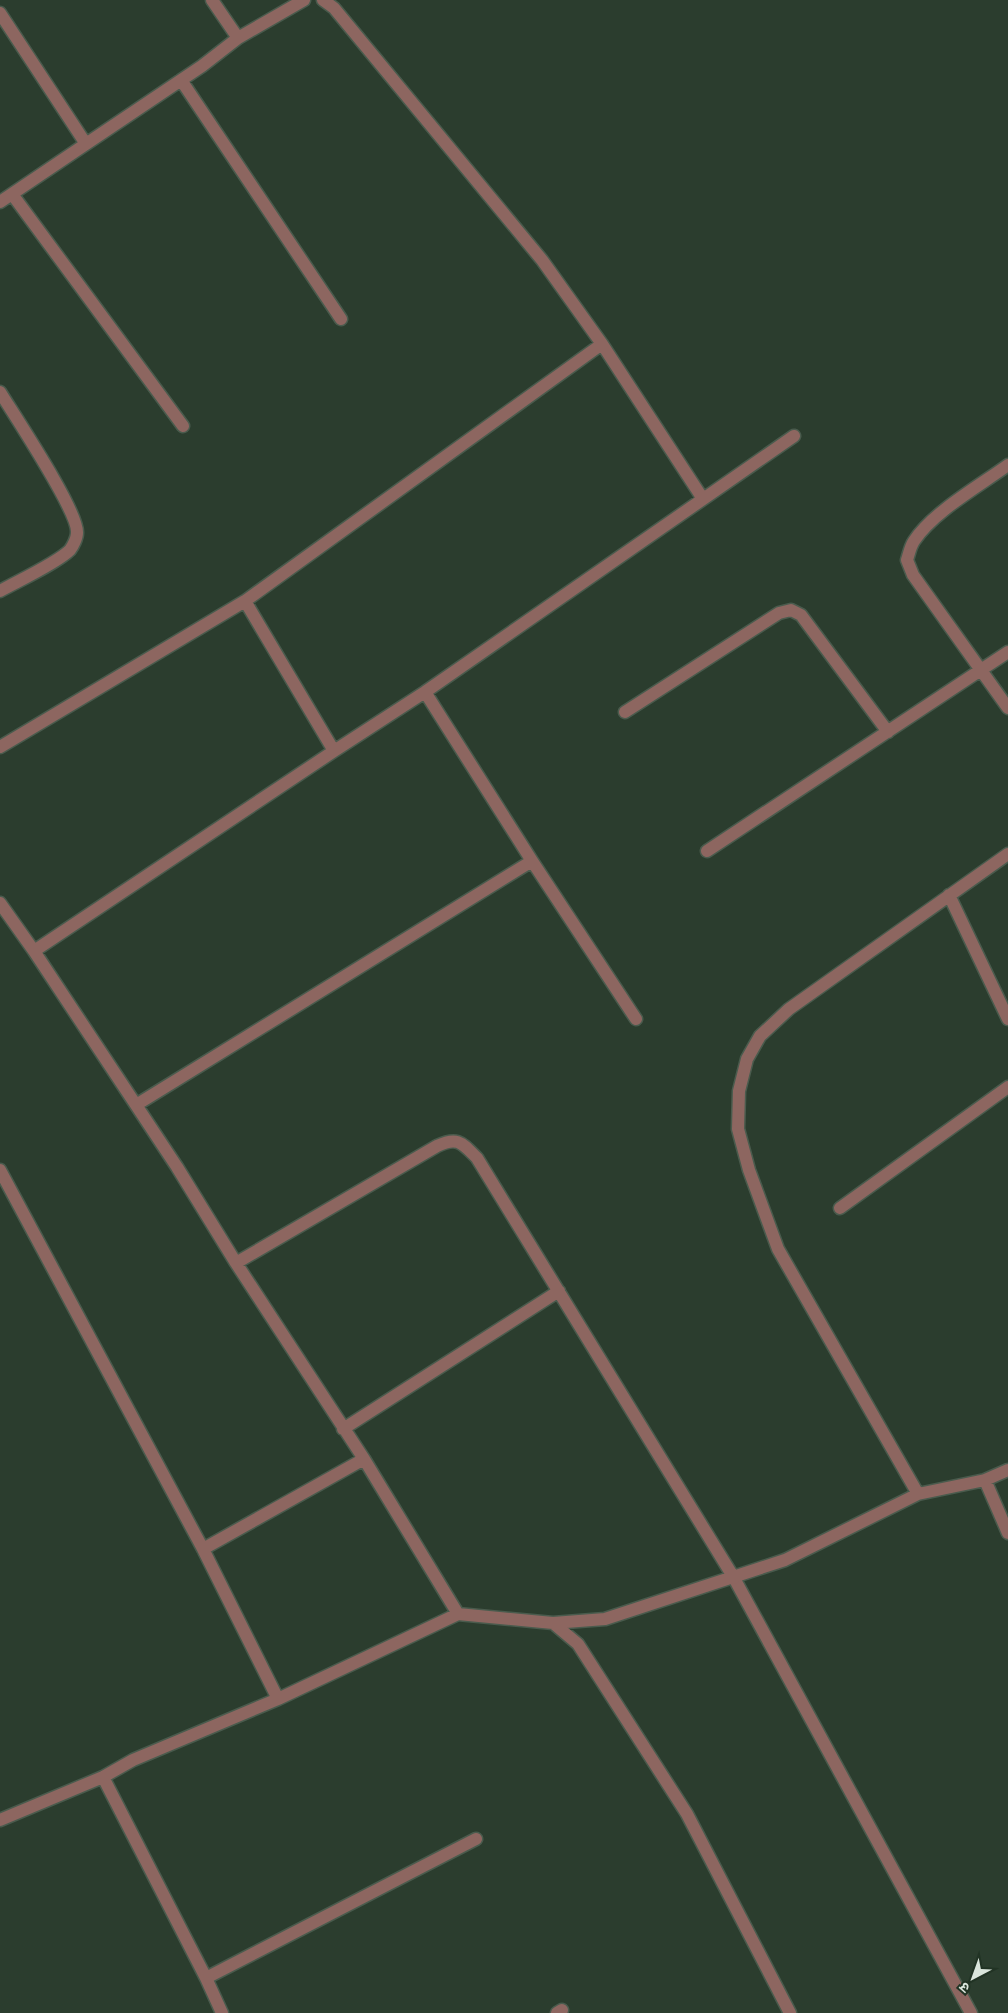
<svg xmlns="http://www.w3.org/2000/svg" width="1008" height="2013" font-family="Manrope,'Noto Sans Devanagari',sans-serif">
	<rect width="100%" height="100%" fill="#2b3d2e"/>
	<g fill="none" stroke-linecap="round" stroke-linejoin="round">
		<defs>
			<path id="service" d="M734 1578 971 2013"/>
			<path id="minor" d="M323 0 334 8 542 260 602 344 703 499
				M0 13 86 144 202 66 238 38 212 0
				M238 38 304 0
				M181 80 341 319
				M12 194 183 426
				M0 202 86 144
				M0 392C14 415 79 512 77 533 77 538 73 546 70 550 57 563 18 581 0 591
				M1008 465C979 486 933 512 914 541 910 547 909 554 907 560L913 575 1008 708
				M425 692 532 861 636 1019
				M625 712 779 613 791 610 801 615 888 732
				M0 747 245 601
				M334 751 245 601 602 344
				M707 851 1008 652
				M949 895 1008 1019
				M0 903 34 951 136 1105
				M34 951 334 751 425 692 794 436
				M0 1170 203 1549 278 1699
				M840 1208 1008 1087
				M236 1263 437 1146C458 1136 462 1143 477 1158L734 1578
				M343 1429 559 1291
				M985 1480 1008 1533
				M918 1494 778 1249 749 1170 738 1129 739 1091 747 1059 760 1036 789 1009 1008 854
				M203 1549 364 1459
				M458 1614 364 1459 236 1263 177 1167 136 1105 532 861
				M553 1623 578 1644 687 1814 790 2013
				M103 1777 206 1978 222 2013
				M0 1820 103 1777 133 1760 278 1699 458 1614 553 1623 605 1619 785 1560 918 1494 985 1480 1008 1470
				M206 1978 476 1839
				M557 2013 562 2010"/>
		</defs>
		<use href="#service" stroke="#4a5b4d" stroke-width="15"/>
		<use href="#minor" stroke="#4a5b4d" stroke-width="15"/>
		<use href="#service" stroke="#8d6660" stroke-width="12"/>
		<use href="#minor" stroke="#8d6660" stroke-width="12"/>
	</g>
	<g transform="translate(973 1978) rotate(221)" stroke="#213324" stroke-width="4" paint-order="stroke">
	<path d="M0-4L9 19L0 12L-9 19Z" fill="#dae5dc"/>
	<text y="-8" font-size="14" font-weight="bold" text-anchor="middle" fill="#dae5dc">उ</text>
	</g>
</svg>
